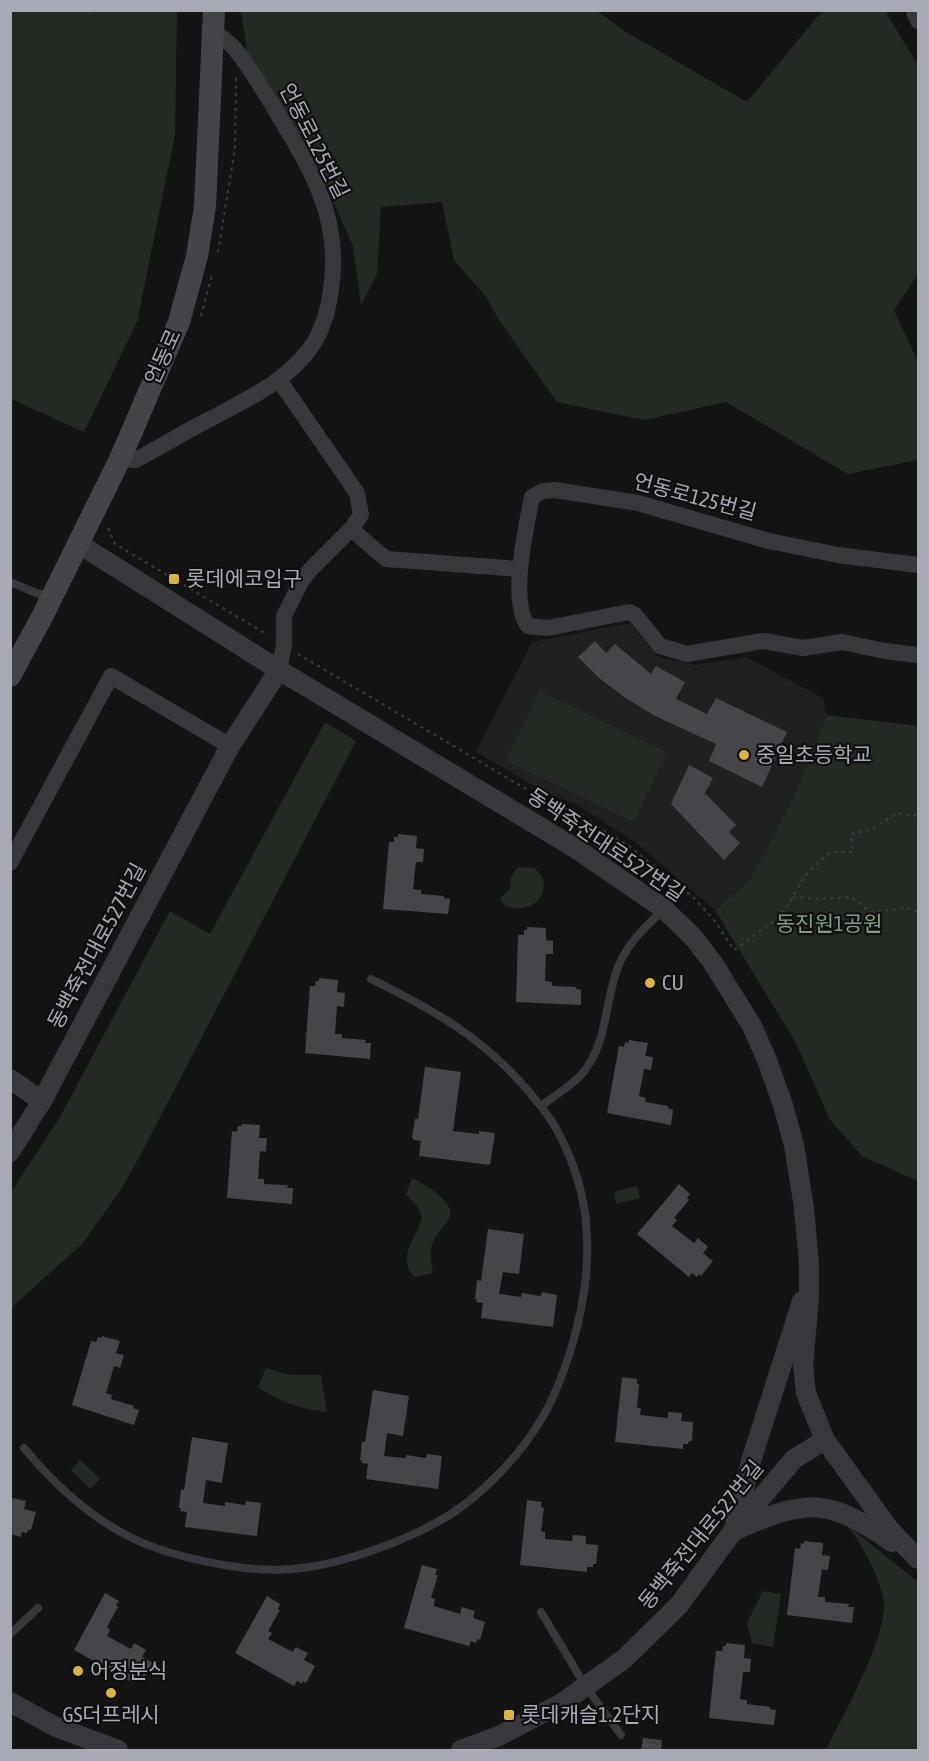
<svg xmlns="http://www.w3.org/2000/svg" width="929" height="1761" font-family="'Asap Condensed','Noto Sans KR',sans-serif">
	<rect width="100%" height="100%" fill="#141415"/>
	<path fill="#202022" d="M630 623 658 657 696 665 746 657 823 698 827 715 794 796 750 880 715 910 635 842 576 804 548 794 476 752 532 642Z"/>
	<path fill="#232a24" d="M11 10 177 11 175 135 137 322 84 432 11 399Z
		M241 11H597L626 32 747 102 822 11H885L918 65V274L894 310 918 362V460L848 474 726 402 644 420 557 402 499 320 486 297 454 260 442 202 381 207 377 274 361 305 353 246 315 160 249 64Z
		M539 691 667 752 634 822 506 761Z
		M827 715 918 726V1181L862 1156 830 1120 796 1043 715 910 750 880 794 796Z
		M325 722 356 741 142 1152 120 1191 82 1244 11 1308V1192L60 1117 170 911 210 934Z
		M518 867 535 868 543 878C550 913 503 915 500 898L510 889 511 877Z
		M412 1178C423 1183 455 1202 450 1216 446 1227 435 1233 432 1245 429 1254 432 1264 433 1273L415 1277C395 1258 417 1238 422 1217L417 1206 406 1194Z
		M637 1186 640 1198 616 1204 614 1192Z
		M266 1368 290 1375H321L327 1412C297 1408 283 1403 258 1387Z
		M80 1460 100 1479 90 1489 71 1470Z
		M846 1524 918 1582V1750H826C842 1717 891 1632 883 1597 877 1571 862 1545 846 1524Z
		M763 1591 781 1594 773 1647 752 1643 747 1623Z"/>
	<path fill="#46464a" d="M595 641 606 653 615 644 651 674 656 666 685 682 676 699 707 714 716 698 787 732 762 787 709 761 716 744 655 716 624 697 599 678 578 657Z
		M689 765 713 778 705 793 736 825 729 832 740 843 724 860 671 804Z
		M398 834 417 836 416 848 424 849 423 862H416L413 889 421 890V894L444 896V898L450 899 448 914 383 909 389 842H394V837H398Z
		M527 927 546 928V940L553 941V954H546L545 981 552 982V986L576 987V989L581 990V1005L516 1002 518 935H524V930H527Z
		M319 978 338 980 337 992 345 993 344 1007 337 1006 335 1034H342V1038L366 1040 365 1043H371L370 1059 305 1053 310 986H315L316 981H319Z
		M629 1040 648 1043 645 1056 653 1057 651 1070 644 1069 639 1096 646 1098 645 1102 668 1106V1108L673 1110 671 1125 607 1113 619 1046 624 1047 625 1042 629 1043Z
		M425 1067 461 1072 453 1131 479 1134V1131L495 1133 490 1165 419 1156 421 1141 414 1140 412 1137 415 1119H418Z
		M242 1124 260 1125 259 1138H267L266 1152 260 1151 258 1179H264V1184L288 1185 287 1188H293L292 1204 227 1198 232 1131 237 1132 238 1126H241Z
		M679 1184 690 1194 687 1198 689 1200 674 1218 677 1220 672 1226 694 1243 698 1238 708 1247 703 1253 713 1261 701 1276 699 1274 697 1277 692 1273 689 1277 637 1234Z
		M488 1229 524 1234 519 1274 503 1272 499 1294 521 1297 522 1293 541 1296 542 1292 557 1295 553 1327 481 1318 483 1303 476 1302 477 1299H475L477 1280 481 1281Z
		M102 1336 120 1341 116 1353 124 1355 120 1368 114 1366 106 1393 112 1395 111 1399 134 1406 133 1408 139 1410 134 1425 72 1405 91 1341 96 1342 98 1337 101 1338Z
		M622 1377 637 1379V1384H639L637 1408H641L640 1415 668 1418V1412L682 1413 681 1421 693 1422 692 1441H689L688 1444H683V1449L615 1442Z
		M373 1390 409 1396 403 1436 387 1433 384 1456 406 1458V1455L426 1458 427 1454 442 1456 438 1489 366 1479 368 1464 361 1463 362 1461 360 1460 362 1442H365Z
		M192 1437 228 1443 222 1483 206 1480 203 1503 225 1506V1502L245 1505 246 1501 261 1503 257 1536 185 1527 187 1512 180 1511 181 1508H179L181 1489 184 1490Z
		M12 1498 26 1501 24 1509 36 1512 31 1530H28L27 1533 22 1532 21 1537 10 1534Z
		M527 1500 542 1502 541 1507 544 1508 541 1531 545 1532V1539L572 1541 573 1535 586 1536V1544L598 1545 596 1564H593V1567H587V1572L520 1565Z
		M804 1541 823 1543 822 1555 830 1556 828 1570 822 1569 818 1597H825V1602L849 1604 848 1607H854L852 1623 787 1615 795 1548 800 1549 801 1543 804 1544Z
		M422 1565 437 1569 435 1575H438L431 1598 435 1599 434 1606 460 1614 462 1607 475 1611 473 1618 485 1622 480 1640 477 1639 476 1643 471 1641 469 1646 404 1628Z
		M105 1593 119 1601 116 1605 118 1607 107 1627 110 1630 107 1636 131 1649 134 1643 146 1650 142 1657 153 1663 144 1679 142 1678 140 1681 135 1678 133 1683 74 1650Z
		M267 1596 280 1604 278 1609 280 1610 268 1631 272 1633 268 1639 293 1652 296 1647 308 1653 304 1660 315 1666 306 1683 303 1681 302 1684 297 1681 294 1686 235 1653Z
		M726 1643 745 1645 744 1658 751 1659 750 1672H743L740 1699 747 1700V1704L770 1707V1709L776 1710 774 1725 709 1718 716 1651H722L723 1646H726Z
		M643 1738 662 1740 661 1750H641Z"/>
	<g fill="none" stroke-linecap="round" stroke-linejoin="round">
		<path stroke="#3c3d41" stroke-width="2" stroke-dasharray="3 4.5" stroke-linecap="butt" d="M81 10 89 12 102 10
			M218 252 235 149 236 76
			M201 316 212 275
			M108 528 115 544 268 635
			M298 654 543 799 573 812 629 846 693 897 714 920 734 950 773 922 789 904 804 877 830 852H853L851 834 872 829 898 813 913 816 918 814
			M793 897 818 899 851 897 871 912 906 908 918 912"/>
		<path stroke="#37383c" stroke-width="8" d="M10 582 51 599
			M541 1106C554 1096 570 1087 581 1075 608 1045 604 1003 618 967 627 944 645 927 663 910
			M24 1448C54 1484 88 1516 130 1537 172 1558 246 1573 293 1569 341 1565 410 1540 451 1514 486 1491 521 1454 542 1418 562 1383 573 1348 581 1309 594 1243 588 1184 554 1125 547 1113 538 1103 530 1093 484 1038 434 1010 371 979
			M541 1612 586 1687 621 1735
			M10 1634 38 1608"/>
		<path stroke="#37383c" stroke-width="16" d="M913 10 918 21
			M279 380 357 493 361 515 351 529 386 559 519 569
			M120 459 136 460C162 446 186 431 212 418 249 398 286 382 311 347 332 318 337 263 330 228 322 183 293 140 270 101 259 84 248 64 234 48 229 42 220 36 213 31
			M918 565 838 555 769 541 638 503 555 490 543 491 532 497C526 529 509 599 528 626L548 628 629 612 635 615 660 646 687 654 763 641 803 648 842 642 885 651 918 655
			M279 670 284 645V616L301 582 310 570 351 529
			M10 863 111 676 230 746"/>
		<path stroke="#37383c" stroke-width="20" d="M79 544 279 670 575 848 664 909 693 937 713 963 752 1026 767 1060 783 1105 794 1145 804 1208 809 1264V1299L803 1366 806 1393 825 1440 890 1530 918 1559
			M10 1079 42 1101
			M10 1152 42 1101 230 746 279 670
			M735 1525 751 1461 802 1301
			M736 1530C806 1499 827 1497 892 1542
			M10 1702 56 1727 118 1750
			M461 1750 499 1736 562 1703 624 1659 679 1605 733 1531 794 1459 825 1440"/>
		<path stroke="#444549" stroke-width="22" d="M10 676 43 615 120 459 179 322 197 256 205 206 214 10"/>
	</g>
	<g fill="#d9b348" stroke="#0f0f10" stroke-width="2">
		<rect x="168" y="573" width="12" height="12" rx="3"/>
		<circle cx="744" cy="755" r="6"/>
		<circle cx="650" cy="983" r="6"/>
		<circle cx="78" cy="1671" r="6"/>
		<circle cx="111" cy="1693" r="6"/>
		<rect x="503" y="1709" width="12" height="12" rx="3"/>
	</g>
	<g text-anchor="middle" stroke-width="4.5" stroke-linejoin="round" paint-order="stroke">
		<g font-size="21" fill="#a7aab4" stroke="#0f0f10">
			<text transform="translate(314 141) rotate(63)" y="7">언동로125번길</text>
			<text transform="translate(163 357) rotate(-66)" y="7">언동로</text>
			<text transform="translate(695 497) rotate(15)" y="7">언동로125번길</text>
			<text transform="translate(606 845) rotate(34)" y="7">동백죽전대로527번길</text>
			<text transform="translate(97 946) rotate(-62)" y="7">동백죽전대로527번길</text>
			<text transform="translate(701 1535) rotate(-51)" y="7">동백죽전대로527번길</text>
		</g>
		<g font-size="21" fill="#a7aab4" stroke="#0f0f10" text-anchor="start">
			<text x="186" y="586">롯데에코입구</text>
			<text x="756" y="762">중일초등학교</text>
			<text x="662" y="990">CU</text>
			<text x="90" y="1678">어정분식</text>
			<text x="111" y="1722" text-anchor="middle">GS더프레시</text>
			<text x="521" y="1722">롯데캐슬1.2단지</text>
		</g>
		<g font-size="21" fill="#819c84" stroke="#0f0f10">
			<text x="829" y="931">동진원1공원</text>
		</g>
	</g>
	<rect width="929" height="1761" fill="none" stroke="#a7aab4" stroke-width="24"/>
</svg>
